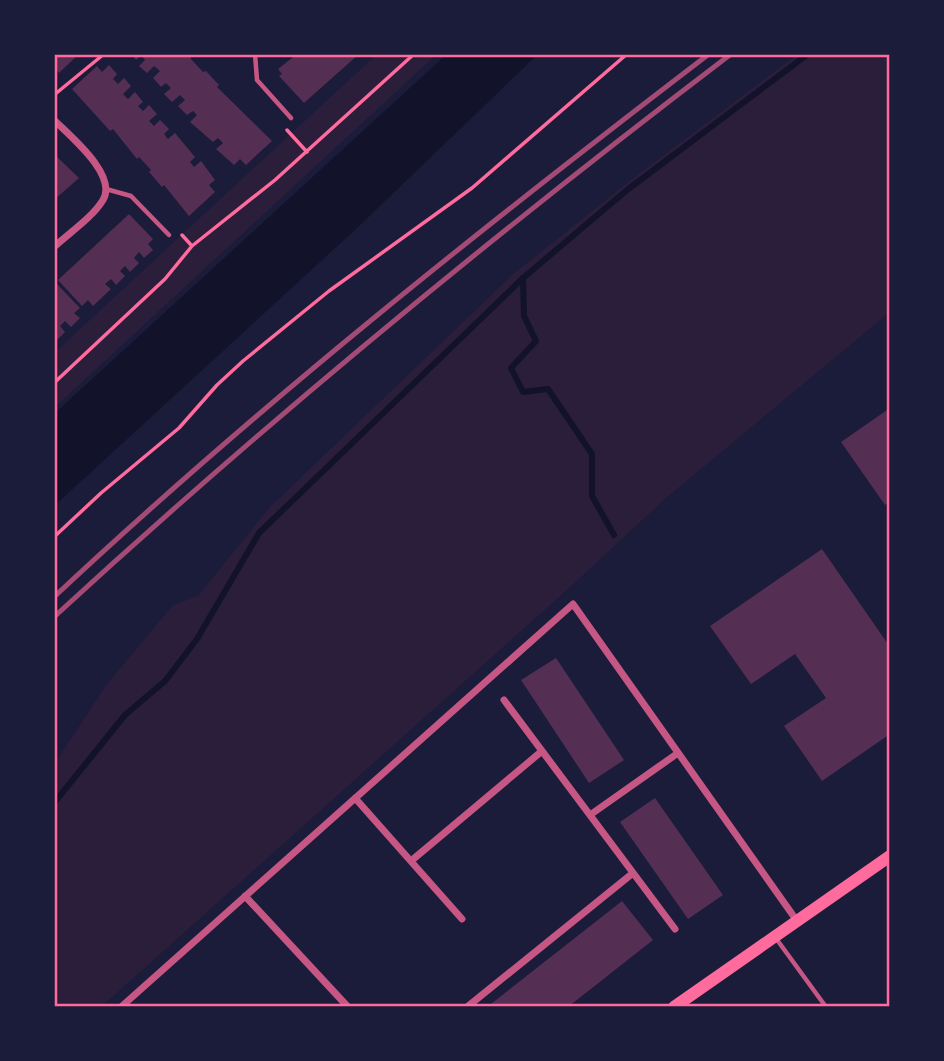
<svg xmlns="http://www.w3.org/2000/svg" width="944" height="1061" font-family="Cabin,sans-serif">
	<rect width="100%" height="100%" fill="#1b1b3a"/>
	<path fill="#2a1e3b" d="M377 54H437L54 408V353Z
		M798 54H890V312L666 498 578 580 101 1007H54V764L107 684 173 605 198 596 270 507 512 275 636 176Z"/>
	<path fill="#12122b" d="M447 54H538L357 228 54 506V414Z"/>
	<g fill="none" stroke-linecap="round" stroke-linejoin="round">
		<path stroke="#12122b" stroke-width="6" d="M523 278 524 316 536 341 511 368 523 392 548 389 592 454V496L614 535
			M54 803 125 715 165 681 197 639 259 533 523 278 627 190 808 54"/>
	</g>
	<path fill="#542f53" d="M54 54H79L59 73 54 67Z
		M131 54H191V59L203 72 206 71 219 85 217 87 272 141 246 165 240 159 234 165 216 149 223 143 218 138 213 142 190 122 197 115 193 111 187 115 178 106 185 100 180 95 172 102 164 94 171 88 166 83 161 87 153 78 160 71 154 66 147 73 139 66 145 60 141 55 136 60Z
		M297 54H359L304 103 279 76 282 74 278 69Z
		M109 65 117 74 113 79 118 84 124 78 131 86 123 94 128 99 135 92 143 102 138 106 143 111 149 105 157 114 149 121 154 126 160 120 169 129 164 134 168 139 175 133 195 157 190 162 194 167 201 161 215 180 209 185 215 192 189 216 164 185 162 187 149 172 151 170 139 157 137 159 113 129 110 131 72 89 97 66 102 72Z
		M54 154 79 178 54 200Z
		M129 214 153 239 148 244 153 250 144 258 139 252 134 258 139 263 130 272 125 266 120 271 125 276 116 285 111 279 105 284 111 289 93 306 88 300 82 306 58 280Z
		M54 281 80 308 74 313 80 318 71 327 65 321 60 326 65 332 57 340Z
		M890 408V501L885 505 841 442Z
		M822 549 890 647V734L822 781 784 726 826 698 795 654 751 684 710 626Z
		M556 658 624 760 589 783 521 680Z
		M655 798 723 895 688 919 620 822Z
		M622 901 653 940 568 1007H487Z"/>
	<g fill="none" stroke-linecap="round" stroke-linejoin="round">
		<path stroke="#ff6b9d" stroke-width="3.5" d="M54 95 104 54
			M287 130 307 152
			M182 235 192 246
			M54 383 165 279 192 246 275 180 414 54
			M54 537 101 493 179 428 217 385 243 361 329 291 472 188 627 54"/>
		<path stroke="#c65784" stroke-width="4.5" d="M255 54 257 80 291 118
			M106 189 131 196 169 235
			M775 937 826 1007"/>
		<path stroke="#c65784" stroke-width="7" d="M54 120C70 136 118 175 103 200 92 218 69 233 54 247
			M504 700 675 929
			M355 798 462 919
			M590 815 678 753
			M411 861 542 751
			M245 896 348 1007
			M121 1007 573 604 797 921
			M467 1007 633 873"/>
		<path stroke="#ff6b9d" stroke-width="12" d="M674 1007 890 856"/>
		<path stroke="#a44b75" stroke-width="5" d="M54 597C261 403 484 226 709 54
			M54 617C270 418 497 232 731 54"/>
	</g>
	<rect width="944" height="1061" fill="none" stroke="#1b1b3a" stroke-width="112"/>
	<rect x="56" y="56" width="832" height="949" fill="none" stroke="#ff6b9d" stroke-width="2.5"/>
</svg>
